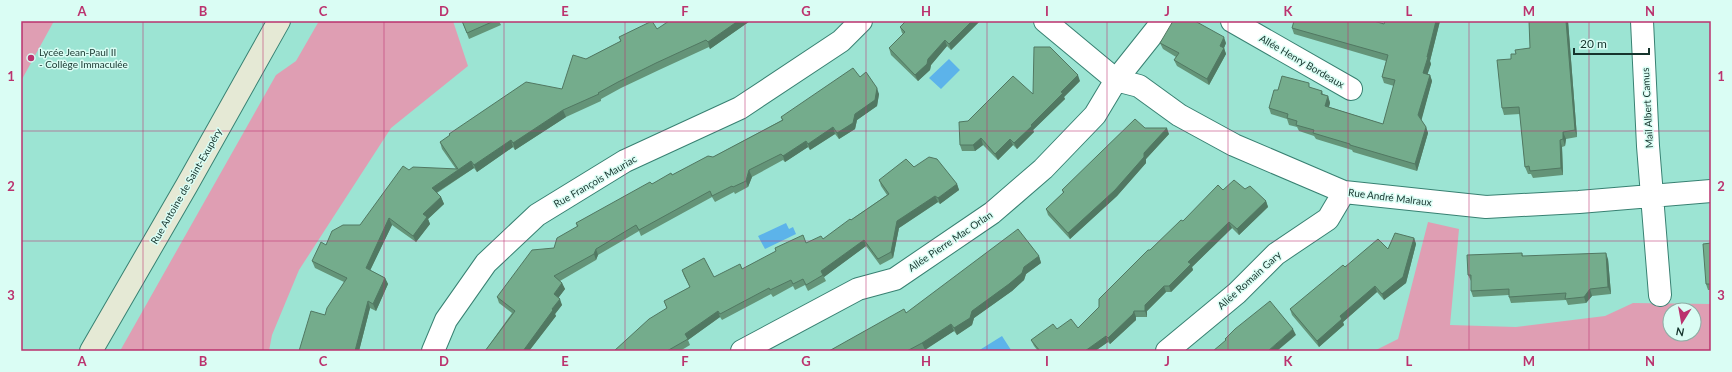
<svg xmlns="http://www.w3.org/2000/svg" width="1732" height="372" font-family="Lato,sans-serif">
	<rect width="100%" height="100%" fill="#9ce4d3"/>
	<path fill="#df9eb3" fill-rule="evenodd" d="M21 21H54L21 81Z
		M319 21H453L468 66 391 128 299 270 272 335 269 351H120L276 75 296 61Z
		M1428 222 1459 229 1450 325 1516 327 1605 316 1633 303 1711 304V351H1374L1398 339ZM1670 310H1694V334H1670Z"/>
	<path fill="#5cb3ea" d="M949 59 960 70 941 89 929 78Z
		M786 223 789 229 793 227 796 234 765 249 758 236Z
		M1002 336 1011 350 1009 351H978Z"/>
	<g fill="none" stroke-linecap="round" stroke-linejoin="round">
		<defs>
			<path id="street" d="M1045 21 1116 80 1139 86 1179 115 1234 145 1344 192 1486 207 1579 202 1711 191
				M1232 21 1351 89
				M1642 21 1648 146 1660 295
				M433 351 446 320 486 263 537 215 625 161 740 108 841 41 861 21
				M742 351 858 289 895 279 992 213 1043 169 1095 115 1116 80 1163 21
				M1167 351 1237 293 1276 254 1328 219 1344 192"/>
			<path id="secondary" d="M91 351 187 185 279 21"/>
		</defs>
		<use href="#street" stroke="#388172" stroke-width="24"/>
		<use href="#secondary" stroke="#388172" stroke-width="24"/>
		<use href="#street" stroke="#fff" stroke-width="22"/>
		<use href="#secondary" stroke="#e5e9d5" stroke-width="22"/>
	</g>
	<path fill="#649478" d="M462 21H499L501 25 469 39Z
		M750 21 710 49 709 47 659 70 621 88 601 99V101L566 117 515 150 513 147 477 172 474 168 437 193 441 197 444 204 428 219 430 224 416 242 392 225 370 270 385 278 388 284 376 311 370 308 359 351H299L325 315 344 282 315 268 312 261 326 245 360 225 409 170 456 169 442 149 440 142 562 89 586 59 621 41 619 37 657 29Z
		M906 21H980L951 50 947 46 931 65 930 70 918 81 891 55 889 48 903 34 902 33 900 27Z
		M1385 21H1440L1430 61 1431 64 1427 74 1430 75 1432 81 1421 120 1426 127 1428 133 1417 171 1353 152 1352 150 1316 139 1314 136 1299 131 1297 127 1289 125 1287 119 1271 114 1269 108 1278 90 1311 88 1322 91 1323 94 1328 96 1330 103 1329 107 1383 124 1394 86 1384 83 1382 77 1386 61 1294 34 1292 28 1384 24Z
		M1568 21 1577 137 1566 139 1565 146 1562 147 1563 175 1533 178 1531 174H1528L1525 167 1520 114 1504 115 1502 108 1511 59 1516 54 1530 48Z
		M1160 43H1226L1224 48 1226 54 1209 85 1177 66 1174 60 1176 57 1163 49Z
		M860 77 879 94 877 106 857 120 855 129 839 139 835 134 810 150 808 147 785 162 783 160 752 177 748 187 735 194 734 192 715 202 712 197 641 236 639 231 598 255 596 260 560 281 562 283 565 289 558 298 562 305 555 314 556 316 529 351H485L512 313 499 303 497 297 554 248 577 227 576 223 652 184 713 157 782 120 781 117Z
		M1080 81 1064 97 1065 99 1033 130 1034 132 1017 149 1013 145 998 160 983 145 975 151H962L960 145 1033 94Z
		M1145 128 1169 134 1146 159V163L1117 196 1070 239 1048 215 1046 209 1063 193 1062 190Z
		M914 167 957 184 959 190 940 204 938 202 899 228 893 258 880 265 866 246 824 277 826 281 808 291 805 285 795 290 793 286 773 297 771 294 722 320 720 317 688 340 690 345 680 351H614L667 309 664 301 690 287 684 276 682 270 714 277 742 269 806 243 823 239 887 195 881 186 879 180Z
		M1223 190 1266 201 1268 207 1239 235 1232 228 1192 267 1193 270 1171 292H1166L1147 311V317H1136V320L1110 344 1108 342 1095 351H1038L1034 346 1031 340 1057 329 1078 328 1099 307 1150 250 1183 221Z
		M1414 238 1416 244 1406 283 1384 300 1377 292 1343 322 1344 325 1319 347 1292 315 1290 309 1388 249Z
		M1711 243V290H1708L1706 284Z
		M1522 253 1523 256 1608 259 1611 294 1592 296 1586 303 1568 305 1566 300 1511 303 1509 297V295L1473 297 1471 291V281L1468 275Z
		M1039 256 1041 263 1026 274 1024 280 1012 291 974 318 972 325 957 335 954 331 922 351H829L906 313Z"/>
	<path fill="#517862" d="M738 21H750L710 49 708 42Z
		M972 21H980L951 50 949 44Z
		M1436 21H1440L1430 61 1431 64 1426 79 1423 73Z
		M1566 21H1568L1577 137 1575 130Z
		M1224 37 1226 43 1224 48 1226 54 1209 85 1207 79 1220 46Z
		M945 40 947 46 931 65 930 70 918 81 915 75 928 59Z
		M1078 75 1080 81 1064 97 1065 99 1033 130 1034 132 1017 149 1014 143 1061 92Z
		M1430 75 1432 81 1421 122 1418 115Z
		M877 88 879 94 877 106 857 120 855 129 839 139 837 133Z
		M1328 96 1330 103 1327 113 1325 106Z
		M563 110 566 117 515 150 513 143Z
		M833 127 835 134 810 150 808 144Z
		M1426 127 1428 133 1417 171 1415 164Z
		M1167 128 1169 134 1146 159V163L1117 196 1070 239 1068 233Z
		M1563 132 1566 139 1565 146 1563 139Z
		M981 138 983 145 975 151 973 145Z
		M1010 139 1013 145 998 160 995 154Z
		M511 140 513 147 477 172 474 165Z
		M1560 140 1562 147 1563 175 1561 168Z
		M806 141 808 147 785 162 783 156Z
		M471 161 474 168 434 194 432 188Z
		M749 170 752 177 748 187 746 181Z
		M957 184 959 190 940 204 938 198Z
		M935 196 938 202 899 228 893 258 891 252 897 221Z
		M441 197 444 204 428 219 430 224 416 242 413 236 423 214Z
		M1266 201 1268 207 1239 235 1237 229Z
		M389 218 392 225 368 275 366 268Z
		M1229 222 1232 228 1192 267 1193 270 1171 292 1169 286 1188 262Z
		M1414 238 1416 244 1406 283 1384 300 1382 294Z
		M864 240 866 246 824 277 821 271Z
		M596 249 598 255 596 260 594 254Z
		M1606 253 1608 259 1611 294 1608 287Z
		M1039 256 1041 263 1026 274 1024 280 1012 291 974 318 972 325 957 335 954 328 972 311 1024 267Z
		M385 278 388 284 376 311 373 304Z
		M562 283 565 289 556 301 554 294Z
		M1164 286 1166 292 1147 311V317L1145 311V305Z
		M1375 286 1377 292 1343 322 1344 325 1319 347 1317 341 1340 316Z
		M1590 289 1592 296 1586 303 1584 297Z
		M560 299 562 305 555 314 556 316 529 351H523L552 309Z
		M368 301 370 308 359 351H355Z
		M718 311 720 317 688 340 685 334Z
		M1134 311 1136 317V320L1110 344 1108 338Z
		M951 324 954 331 925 350 922 343Z
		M1293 329 1296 335 1277 351H1268Z
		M1106 336 1108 342 1095 351H1085Z"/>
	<path fill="#74ac8c" stroke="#517862" d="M462 21H494L467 33Z
		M652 21 657 29 669 21H738L708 42 706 40 656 63 618 82 598 93 599 94 563 110 513 143 511 140 474 165 471 161 432 188 441 197 423 214 427 217 413 236 389 218 366 268 385 278 373 304 368 301 355 351H299L311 311 325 315 327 308 347 278 312 261 321 242 326 245 332 231 343 225H360L403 166 409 170 413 167 458 169 440 142 450 135 449 134 526 82 562 89 573 55 586 59 621 41 619 37Z
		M906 21H972L949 44 945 40 928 59 927 64 915 75 889 48 905 32 900 27Z
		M1173 21H1195L1224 37 1220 46 1224 48 1207 79 1174 60 1179 53 1160 43Z
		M1294 21H1374L1384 24 1385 21H1436L1427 57H1428L1423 73 1430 75 1418 115 1426 127 1415 164 1350 145V144L1313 133 1314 130 1296 125 1297 121 1287 118 1288 114 1269 108 1274 90H1278L1282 76 1309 83V87L1322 91 1321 94 1328 96 1325 106 1383 124 1395 80 1382 77 1388 55 1292 28Z
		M1529 21H1566L1575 130 1563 132V139L1560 140 1561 168 1530 171 1529 166 1525 167 1519 107 1502 108 1497 60 1511 59V54H1516L1515 50 1530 48Z
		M1034 47H1050L1078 75 1061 92 1063 93 1031 125 1032 126 1014 143 1010 139 995 154 981 138 973 145H960L959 122 968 121 1013 76 1033 94Z
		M853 68 860 77 866 72 877 88 875 100 855 114 853 123 837 133 833 127 808 144 806 141 783 156 781 154 749 170 746 181 733 187 732 186 712 196 710 191 639 230 636 225 596 249 594 254 554 276 562 283 554 294 560 299 552 309 553 310 523 351H485L515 311 497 297 532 250 554 248 557 238 578 226 576 223 650 182 652 184 671 173 672 175 708 156 713 157 783 120 781 117Z
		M1135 119 1145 128H1167L1144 153V157L1115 190 1068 233 1046 209 1064 192 1062 190Z
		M929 157 937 159 957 184 938 198 935 196 897 221 891 252 878 259 864 240 821 271 823 275 806 285 803 279 793 284 791 280 770 290 769 288 720 314 718 311 685 334 688 339 667 351H614L649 319 667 308 664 301 690 287 682 270 704 258 714 277 740 264 742 269 776 251 775 248 803 235 806 243 821 236 823 239 850 219 851 220 889 194 879 180 906 159 914 167Z
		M1234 180 1245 189 1250 186 1266 201 1237 229 1229 222 1188 262 1191 264 1169 286H1164L1145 305V311H1134L1133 314 1108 338 1106 336 1085 351H1040L1031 340 1053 324 1057 329 1071 319 1078 328 1099 307V299L1148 250H1150L1181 220 1183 221 1218 185 1223 190Z
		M1018 229 1039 256 1024 267 1022 273 1009 284 972 311 970 318 954 328 951 324 922 343 907 351H829L904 309 906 313Z
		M1395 233 1414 238 1403 277 1382 294 1375 286 1340 316 1342 319 1317 341 1290 309 1343 265 1345 267 1378 239 1388 249Z
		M1711 243V284H1706L1703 244Z
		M1522 253V256L1606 253 1608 287 1590 289 1584 297 1565 299 1566 293 1509 297V289L1471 291V275H1468L1467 255Z
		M1270 301 1293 329 1268 351H1213L1226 340 1225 339 1235 329Z"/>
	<path fill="none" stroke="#bb326e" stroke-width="1" stroke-opacity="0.55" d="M143 21V351M263 21V351M384 21V351M504 21V351M625 21V351M745 21V351M866 21V351M987 21V351M1107 21V351M1228 21V351M1348 21V351M1469 21V351M1589 21V351M21 131H1711M21 241H1711"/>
	<circle fill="#bb326e" stroke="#dafdf4" stroke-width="1.5" cx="31" cy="58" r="4"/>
	<g text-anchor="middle" stroke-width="3" stroke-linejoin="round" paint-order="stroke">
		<g font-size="10" fill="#16342d" stroke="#dafdf4" text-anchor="start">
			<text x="39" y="56">Lycée Jean-Paul II<tspan x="39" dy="12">- Collège Immaculée</tspan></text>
		</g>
		<g font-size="10" fill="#16342d" stroke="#dafdf4">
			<text transform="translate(1302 61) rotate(30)" y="4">Allée Henry Bordeaux</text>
			<text transform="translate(1647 108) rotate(-93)" y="4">Mail Albert Camus</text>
			<text transform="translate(595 181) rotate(-30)" y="4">Rue François Mauriac</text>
			<text transform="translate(186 186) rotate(-60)" y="4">Rue Antoine de Saint-Exupéry</text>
			<text transform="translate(1390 197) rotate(7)" y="4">Rue André Malraux</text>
			<text transform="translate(950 241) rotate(-34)" y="4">Allée Pierre Mac Orlan</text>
			<text transform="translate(1249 280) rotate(-42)" y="4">Allée Romain Gary</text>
		</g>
	</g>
	<rect width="1732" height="372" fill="none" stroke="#dafdf4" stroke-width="44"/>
	<g transform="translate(1682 322) rotate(191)"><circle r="19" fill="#dafdf4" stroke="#8cada4"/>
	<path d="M0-3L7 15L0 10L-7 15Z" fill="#bb326e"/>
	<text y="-6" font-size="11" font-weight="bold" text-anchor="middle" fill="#16342d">N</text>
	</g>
	<path d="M1574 48v6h75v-6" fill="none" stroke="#16342d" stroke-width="2"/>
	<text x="1580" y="48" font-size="12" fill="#16342d" stroke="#dafdf4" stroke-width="3" paint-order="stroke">20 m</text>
	<rect x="22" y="22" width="1688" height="328" fill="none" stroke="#bb326e" stroke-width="1.5"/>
	<g font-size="13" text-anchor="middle" font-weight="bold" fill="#bb326e">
		<text x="82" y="16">A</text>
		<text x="203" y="16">B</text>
		<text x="323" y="16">C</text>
		<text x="444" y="16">D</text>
		<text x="565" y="16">E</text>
		<text x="685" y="16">F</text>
		<text x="806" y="16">G</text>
		<text x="926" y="16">H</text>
		<text x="1047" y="16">I</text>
		<text x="1167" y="16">J</text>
		<text x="1288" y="16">K</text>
		<text x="1409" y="16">L</text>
		<text x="1529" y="16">M</text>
		<text x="1650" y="16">N</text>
		<text x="11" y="81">1</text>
		<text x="1721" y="81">1</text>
		<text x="11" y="191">2</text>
		<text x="1721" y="191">2</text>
		<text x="11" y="300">3</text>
		<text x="1721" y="300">3</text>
		<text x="82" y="366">A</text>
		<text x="203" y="366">B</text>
		<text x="323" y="366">C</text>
		<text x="444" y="366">D</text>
		<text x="565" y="366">E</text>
		<text x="685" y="366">F</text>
		<text x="806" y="366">G</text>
		<text x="926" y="366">H</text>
		<text x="1047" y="366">I</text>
		<text x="1167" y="366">J</text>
		<text x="1288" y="366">K</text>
		<text x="1409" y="366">L</text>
		<text x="1529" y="366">M</text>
		<text x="1650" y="366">N</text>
	</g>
</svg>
